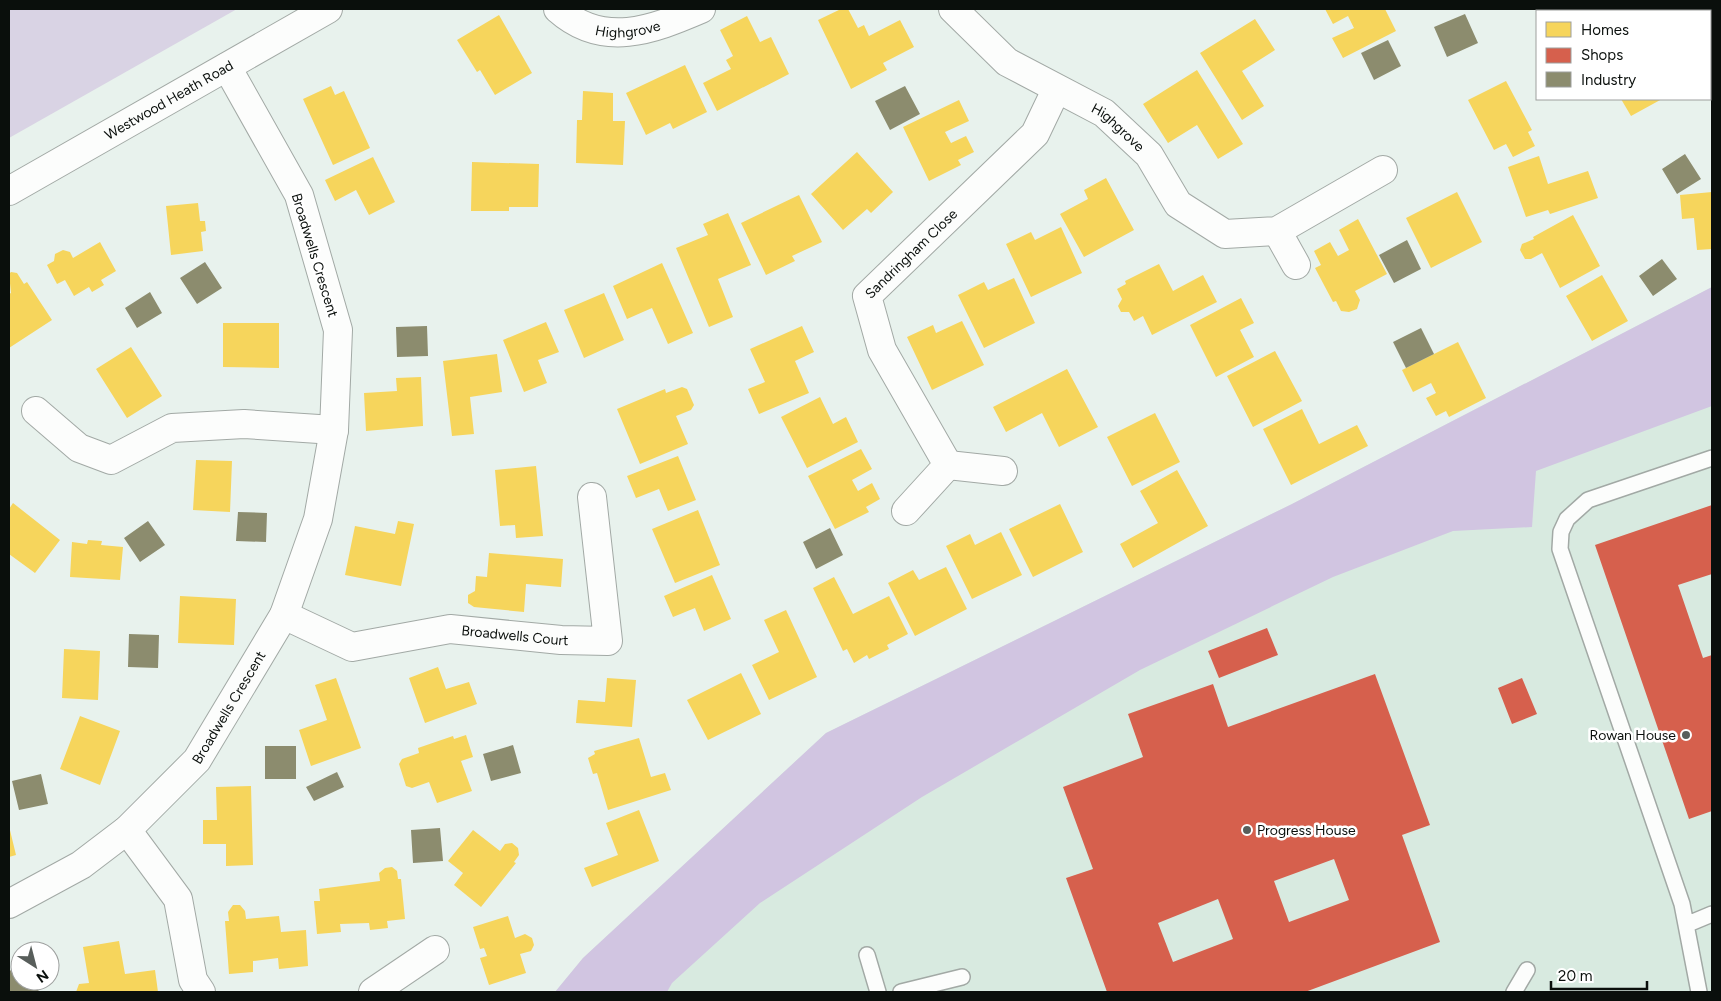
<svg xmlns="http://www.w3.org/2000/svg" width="1721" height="1001" font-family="Figtree,sans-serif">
	<rect width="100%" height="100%" fill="#e8f2ed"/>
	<path fill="#d8eae0" d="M1712 287V992H555L583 958 826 733 1292 504Z"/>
	<path fill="#d9d3e4" d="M9 9H237L9 138Z"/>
	<path fill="#d1c5e1" d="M1712 287V406L1536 471 1532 527 1453 531 1333 577 1140 670 922 797 760 903 672 983 667 992H555L583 958 826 733 1292 504Z"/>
	<path fill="#f6d55c" d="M841 9H848L858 28 864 25 869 36 900 20 914 47 883 63 887 70 851 89 818 20Z
		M1325 9H1385L1396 31 1343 58 1332 38 1354 28 1348 16 1333 24Z
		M1657 9H1679L1680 11H1659Z
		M1712 10V51L1710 52V11Z
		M499 15 532 73 495 95 480 70 477 72 457 40Z
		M747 16 760 42 771 37 789 74 717 111 703 83 731 69 726 60 733 56 720 30Z
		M1255 19 1275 50 1242 71 1264 106 1242 120 1200 53Z
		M685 65 707 112 673 129 670 123 646 135 626 93Z
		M1197 70 1243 144 1218 159 1197 125 1168 143 1143 104Z
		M1506 81 1532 130 1528 132 1535 146 1513 157 1506 144 1494 150 1468 100Z
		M331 86 335 95 344 91 370 148 333 165 303 99Z
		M583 91 613 93V121H625L623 165 576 163 577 120H582Z
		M1621 99H1662L1631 116Z
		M959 100 969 121 945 132 951 143 966 136 974 152 958 160 961 165 929 181 903 127Z
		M857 152 893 192 871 213 867 209 843 230 811 194Z
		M1539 156 1548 184 1588 171 1598 198 1550 214 1548 210 1526 217 1508 167Z
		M373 157 395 202 369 215 356 190 335 201 325 180Z
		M472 162 539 164 538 207H509V211H471Z
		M1106 178 1134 230 1084 257 1060 214 1088 199 1084 190Z
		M1457 192 1482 242 1431 268 1406 218Z
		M1712 192V249L1697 250 1694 218 1682 219 1680 195Z
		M799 195 822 242 792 256 795 261 766 275 741 223Z
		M198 203 200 221H205L206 231 201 232 203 251 171 255 166 206Z
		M728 213 751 265 718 279 733 317 709 327 676 248 708 235 703 224Z
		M1573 215 1600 266 1560 288 1542 253 1531 259H1525L1520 250 1522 244 1534 239 1533 237Z
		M1358 219 1387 274 1355 291 1360 300 1357 309 1349 312 1341 311 1336 301 1333 302 1315 268 1321 265 1314 251 1330 242 1338 256 1349 250 1339 230Z
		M1061 227 1082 273 1031 297 1006 244 1031 232 1035 240Z
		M100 242 116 271 101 280 104 285 92 292 89 287 74 296 65 280 57 284 47 265 54 261 55 254 63 250 70 252 73 258Z
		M662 263 693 333 668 344 652 308 627 319 613 286Z
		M1159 264 1173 291 1203 275 1217 302 1152 335 1143 316 1134 321 1129 312H1121L1118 306 1122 299 1117 289 1126 284 1125 281Z
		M11 272 17 273 24 284 27 282 52 320 9 348V294L11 293 9 274Z
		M1602 275 1628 321 1592 341 1566 296Z
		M1014 278 1035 323 984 348 958 295 984 282 988 290Z
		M604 293 624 340 584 358 564 310Z
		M1241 298 1254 323 1240 330 1254 357 1216 377 1190 325Z
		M962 321 984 365 932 390 907 337 933 325 936 333Z
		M546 322 559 352 538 360 547 383 524 392 503 340Z
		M223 323H279V368L223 367Z
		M802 326 814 352 795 361 809 393 759 414 748 389 765 382 750 349Z
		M1458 342 1486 398 1449 417 1446 411 1436 416 1426 398 1436 393 1431 383 1413 392 1402 370Z
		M131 347 162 396 127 418 96 369Z
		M1275 351 1302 401 1253 427 1227 376Z
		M497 354 502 392 470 397 474 434 452 436 443 361Z
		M1067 369 1098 427 1059 447 1042 413 1006 432 993 407Z
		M421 377 423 426 366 431 364 393 397 391 396 378Z
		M682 387 687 389 694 405 691 410 676 416 688 444 640 464 617 409 665 389 666 393Z
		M820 397 833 424 846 417 858 442 807 468 781 417Z
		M1302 409 1319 444 1357 425 1368 446 1291 485 1263 429Z
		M1155 413 1180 462 1132 486 1107 437Z
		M861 449 872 469 852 480 858 491 872 483 880 499 866 507 869 512 835 529 808 476Z
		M678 456 696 500 668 511 659 489 636 498 627 476Z
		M196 460 232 461 230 512 193 510Z
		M536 466 543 536 516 538 515 525 500 526 495 470Z
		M1177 470 1208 526 1133 568 1120 544 1158 523 1140 491Z
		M13 503 60 540 35 573 9 554V509Z
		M1060 504 1083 552 1033 577 1009 529Z
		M698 510 720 565 675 583 652 529Z
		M398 521 414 524 401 586 345 575 355 526 395 534Z
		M1001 532 1022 575 972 599 946 546 970 534 975 545Z
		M88 540 102 541 101 545 123 547 120 580 70 577 72 542 87 544Z
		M489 553 563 559 561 587 526 584 524 612 474 607 468 603V595L475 591 476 576 487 577Z
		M946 567 967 609 915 636 888 583 913 570 919 580Z
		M712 575 731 619 704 631 695 608 673 617 664 596Z
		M834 577 853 614 889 596 908 634 887 645 889 649 869 659 867 655 854 663 847 649 843 651 813 588Z
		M180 596 236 599 234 645 178 643Z
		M786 610 817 677 769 700 752 665 779 652 764 620Z
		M64 649 100 651 98 700 62 698Z
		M438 667 446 689 469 682 477 704 425 723 409 678Z
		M741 673 761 714 708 740 687 700Z
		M336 678 361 748 311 766 299 730 327 720 315 685Z
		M607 678 636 680 632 727 576 723 578 700 605 702Z
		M80 716 120 731 100 785 60 769Z
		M466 735 473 757 461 761 472 791 437 803 429 782 412 788 406 786 399 764 402 759 419 753 418 748 453 736 454 739Z
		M639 738 651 777 665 773 671 790 608 810 597 773 593 774 588 758 595 754 594 751Z
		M251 786 253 865 226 866V844H203V820H217L216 787Z
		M639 810 659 861 592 887 584 868 618 855 606 823Z
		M9 826 16 855 9 857Z
		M473 830 500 851 505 844 512 843 518 848 519 855 514 862 516 863 481 907 454 885 463 873 448 861Z
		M392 867 397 871 398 879H401L405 919 387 921 388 928 370 930 369 923 340 924 341 932 317 934 314 901H320L319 889 380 881 379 873 385 868Z
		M233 905H240L245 911 246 919 279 916 281 932 306 930 308 966 279 969 278 958 253 961V972L229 974 225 921H229L228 912Z
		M508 916 515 938 525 934 532 938 534 945 531 951 520 954 526 973 489 985 480 958 487 956 484 948 480 949 473 927Z
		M119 941 125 974 155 970 158 992H76L79 984 89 983 83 947Z"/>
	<path fill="#d6604d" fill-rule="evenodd" d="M1712 505V574L1678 585 1703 658 1712 655V811L1689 819 1595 545Z
		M1267 628 1278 655 1219 678 1208 651Z
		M1375 674 1430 825 1402 835 1440 942 1305 992H1107L1066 878 1093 869 1063 787 1143 757 1128 714 1213 684 1228 727ZM1334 859 1349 900 1289 922 1274 881ZM1218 899 1233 939 1173 962 1158 923Z
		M1522 678 1537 714 1512 724 1498 688Z"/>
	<path fill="#8c8c6e" d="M1617 9H1648L1649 11H1618Z
		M1465 14 1478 43 1447 57 1434 27Z
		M1388 40 1401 66 1374 80 1361 53Z
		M905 86 920 114 890 130 875 101Z
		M1685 154 1701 179 1677 194 1662 169Z
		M1407 240 1421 269 1394 283 1379 255Z
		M1662 259 1677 279 1653 296 1639 276Z
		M205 262 222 288 197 304 180 278Z
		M150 292 162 313 137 328 125 308Z
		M427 326 428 356 397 357 396 327Z
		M1421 328 1434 354 1406 368 1393 342Z
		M238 512 267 513 266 542 236 541Z
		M148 521 165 545 140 562 124 538Z
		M830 528 843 555 816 569 803 542Z
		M129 634 159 635 158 668 128 667Z
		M513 745 521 773 491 781 483 754Z
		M265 746H296V779H265Z
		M337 772 344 787 314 801 306 787Z
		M41 774 48 804 19 810 12 781Z
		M440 828 443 861 413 863 411 830Z
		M20 967V981H35L39 992H9V971Z"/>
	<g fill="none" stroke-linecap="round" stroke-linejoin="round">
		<defs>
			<path id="service" d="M1688 924 1712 914
				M867 955 878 992
				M901 992 962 977
				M1514 992 1527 970
				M1699 992 1682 904 1560 549 1561 532 1567 519 1588 500 1712 458"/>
			<g id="minor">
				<path id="s1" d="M558 9C603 49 652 30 701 9"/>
				<path id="s2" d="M953 9 1007 62 1104 113 1149 155 1178 204 1225 234 1277 231 1383 170"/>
				<path d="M1575 11 1577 9"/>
				<path d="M1277 231 1296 265"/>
				<path d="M36 411 79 448 111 460 172 428 244 424 334 430"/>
				<path d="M948 465 1003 471"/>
				<path id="s3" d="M906 511 948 465 882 350 867 296 1035 134 1056 90"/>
				<path id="s4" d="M284 615 352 647 450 629 561 640 608 641 592 497"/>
				<path d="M127 830 178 899 193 980 201 992"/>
				<path id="s5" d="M9 904 81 865 127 830 197 760 284 615 318 519 334 430 338 330 299 195 227 67"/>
				<path d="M373 992 435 950"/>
			</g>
			<g id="tertiary">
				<path id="s6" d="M9 191 328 9"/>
			</g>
		</defs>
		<use href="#service" stroke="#a2a9a5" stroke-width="18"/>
		<use href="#minor" stroke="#a2a9a5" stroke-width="30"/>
		<use href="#tertiary" stroke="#a2a9a5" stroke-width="30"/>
		<use href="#service" stroke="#fcfdfc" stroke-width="15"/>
		<use href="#minor" stroke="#fcfdfc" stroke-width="28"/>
		<use href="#tertiary" stroke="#fcfdfc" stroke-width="28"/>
	</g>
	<g fill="#585e5b" stroke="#fff" stroke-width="2">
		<circle cx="1686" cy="735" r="5"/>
		<circle cx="1247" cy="830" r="5"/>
	</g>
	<g text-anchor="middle" stroke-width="5" stroke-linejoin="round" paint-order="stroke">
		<g font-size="14" fill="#0a0f0c" stroke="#fff">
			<text dy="5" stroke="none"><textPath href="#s1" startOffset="76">Highgrove</textPath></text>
			<text dy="5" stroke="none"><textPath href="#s6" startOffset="184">Westwood Heath Road</textPath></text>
			<text dy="5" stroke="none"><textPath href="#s2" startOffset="205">Highgrove</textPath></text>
			<text dy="5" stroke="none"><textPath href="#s3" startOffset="312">Sandringham Close</textPath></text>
			<text transform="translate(315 255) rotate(73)" y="5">Broadwells Crescent</text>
			<text dy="5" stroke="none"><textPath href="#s4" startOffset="240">Broadwells Court</textPath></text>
			<text dy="5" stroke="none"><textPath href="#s5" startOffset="300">Broadwells Crescent</textPath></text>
		</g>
		<g font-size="14" fill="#0a0f0c" stroke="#fff" text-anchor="end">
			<text x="1676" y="740">Rowan House</text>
			<text x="1257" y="835" text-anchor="start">Progress House</text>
		</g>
	</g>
	<rect width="1721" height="1001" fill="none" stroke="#0a0f0c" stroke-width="20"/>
	<rect x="1536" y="10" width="175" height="90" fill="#ffffff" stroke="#9d9f9e"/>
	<rect x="1546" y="22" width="25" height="15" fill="#f6d55c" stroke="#9d9f9e"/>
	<text x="1581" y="35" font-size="15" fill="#0a0f0c">Homes</text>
	<rect x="1546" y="48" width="25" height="15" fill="#d6604d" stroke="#9d9f9e"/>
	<text x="1581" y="60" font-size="15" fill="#0a0f0c">Shops</text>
	<rect x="1546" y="72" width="25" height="15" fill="#8c8c6e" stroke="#9d9f9e"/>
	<text x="1581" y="85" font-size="15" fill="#0a0f0c">Industry</text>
	<g transform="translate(35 966) rotate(144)"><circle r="24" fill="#ffffff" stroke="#9d9f9e"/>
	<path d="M0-4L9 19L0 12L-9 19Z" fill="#585e5b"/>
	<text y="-8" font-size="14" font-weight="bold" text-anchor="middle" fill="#0a0f0c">N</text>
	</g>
	<path d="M1551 981v8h96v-8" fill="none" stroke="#0a0f0c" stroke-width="2.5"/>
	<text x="1558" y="981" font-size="15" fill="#0a0f0c" stroke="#ffffff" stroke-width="4" paint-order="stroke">20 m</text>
</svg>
